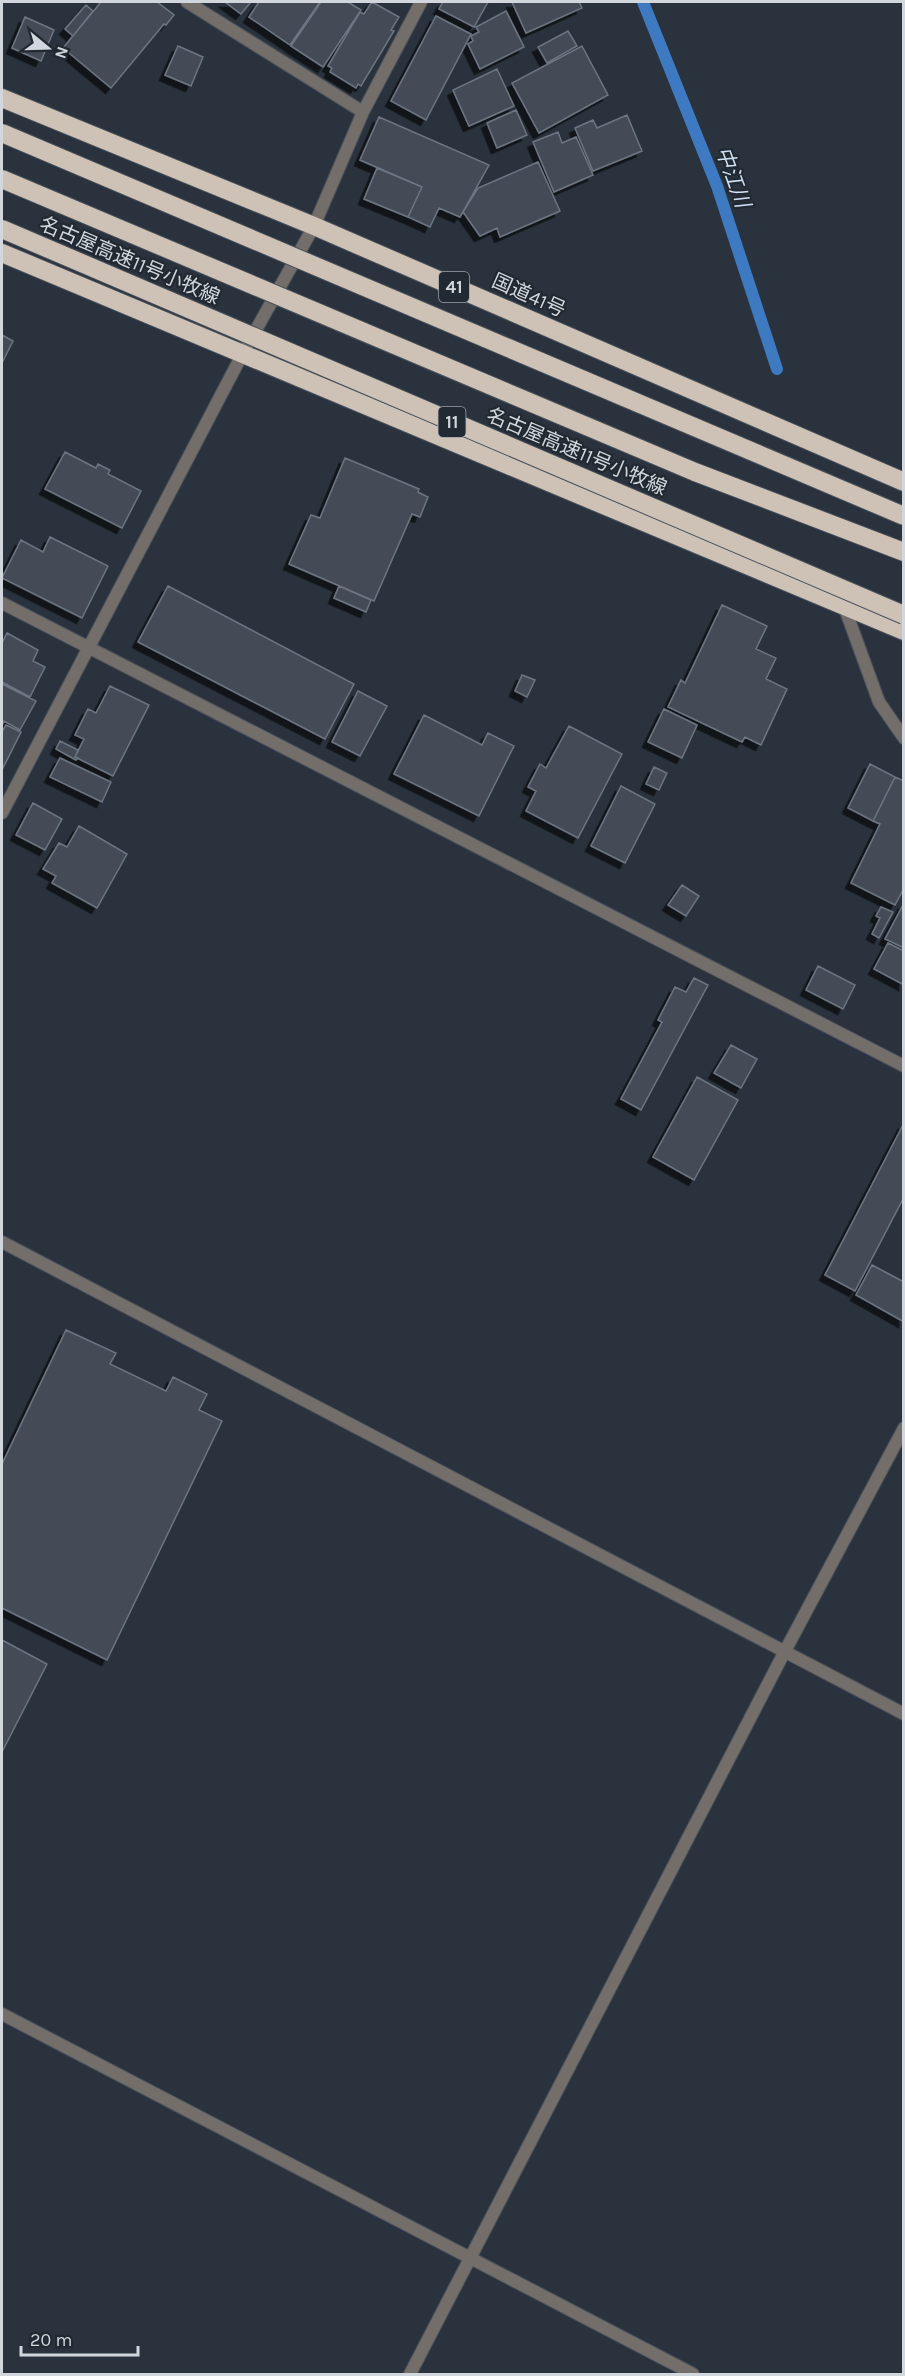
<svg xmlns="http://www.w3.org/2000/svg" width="905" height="2376" font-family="Karla,'Noto Sans JP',sans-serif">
	<defs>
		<filter id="shadow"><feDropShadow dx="-5.5" dy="5.5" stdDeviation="0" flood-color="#0009"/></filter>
	</defs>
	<rect width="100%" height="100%" fill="#2a333d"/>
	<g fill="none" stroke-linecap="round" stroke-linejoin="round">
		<path stroke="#3d7ac1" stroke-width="12" d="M643 2 717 186 777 369"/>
	</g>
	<path fill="#444c57" stroke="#6c7581" stroke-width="1.5" filter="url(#shadow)" d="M101 2H157L174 15 166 25 164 24 111 88 63 48Z
		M225 2H251L241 14Z
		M259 2H320L290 45 249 17Z
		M321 2H348L361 10 323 67 291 46Z
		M372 2 399 17 391 30 394 31 361 86 358 84 356 88 330 72 332 68 328 66 360 12 364 14Z
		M443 2H488L474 27 439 9Z
		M512 2H579L582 8 526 33Z
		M86 5 93 11 73 36 65 29Z
		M506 11 524 47 480 69 468 44 473 41 471 36 479 32 476 27Z
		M436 16 471 34 426 120 391 101Z
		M25 17 54 30 41 61 12 48Z
		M568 31 577 46 547 63 538 47Z
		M178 46 203 57 191 86 165 75Z
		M582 46 608 95 539 133 512 83Z
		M497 69 514 106 469 126 453 90Z
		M516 110 527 135 497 148 487 123Z
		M627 115 642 151 593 171 575 128 593 120 597 128Z
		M379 117 489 165 460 217 439 208 430 227 408 217 422 187 360 160Z
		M558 132 562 143 576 137 593 175 554 192 533 142Z
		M538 162 560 211 500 237 497 228 480 236 463 212 478 188Z
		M377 168 422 187 408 217 364 199Z
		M2 335 13 341 2 363Z
		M65 452 96 468 98 464 110 470 108 474 141 491 122 528 45 489Z
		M345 458 419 489 418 492 428 497 420 517 412 514 374 601 289 564 311 515 320 518Z
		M50 537 108 566 82 618 2 578 21 540 43 552Z
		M168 586 354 684 325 739 138 642Z
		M339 586 371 600 366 612 334 598Z
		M722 605 767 626 756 649 776 658 766 679 787 689 761 745 745 737 742 742 668 707 681 680 685 683Z
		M7 633 38 650 33 661 45 667 30 697 2 682V643Z
		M522 675 535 680 527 697 515 691Z
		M2 684 36 701 20 730 4 721 2 726Z
		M110 686 149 705 113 776 75 757 84 739 75 735 88 709 96 713Z
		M358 691 387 706 360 756 332 742Z
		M664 709 697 725 682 758 648 742Z
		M424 715 482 745 488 733 514 746 479 816 394 774Z
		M6 725 21 732 2 770V732Z
		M569 726 622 754 578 838 526 811 536 791 528 787 540 764 546 768Z
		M60 741 78 750 75 757 78 758 76 760 56 749Z
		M60 758 111 782 102 802 50 777Z
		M870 764 895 777 873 821 848 808Z
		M654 767 667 773 659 790 646 784Z
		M895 777 904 781V888L895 905 851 883 880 824 873 821Z
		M621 786 655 804 625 863 591 846Z
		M33 803 62 819 45 850 16 835Z
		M79 826 127 854 97 908 52 883 56 876 43 869 59 843 67 847Z
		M682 885 699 896 686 916 668 905Z
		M904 903V948L885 939Z
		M881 907 893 912 879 938 872 934 880 918 876 916Z
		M888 943 904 951V985L874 969Z
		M818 966 855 985 843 1009 806 990Z
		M694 978 708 985 641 1110 621 1099 662 1022 658 1020 675 987 686 992Z
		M731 1045 757 1059 741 1088 714 1073Z
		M697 1077 738 1100 694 1180 653 1157Z
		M904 1123V1197L855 1291 825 1275Z
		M872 1265 904 1282V1322L856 1295Z
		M66 1330 116 1353 110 1364 166 1391 173 1377 207 1394 199 1410 222 1421 107 1660 2 1608V1464Z
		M2 1640 47 1664 2 1752Z"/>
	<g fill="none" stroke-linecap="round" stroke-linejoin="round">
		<defs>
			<path id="street" d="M187 2 363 112
				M2 603 904 1066
				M844 606 879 702 904 738
				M2 813 243 353 314 226 363 112 421 2
				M2 1242 904 1714
				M2 2014 693 2374
				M410 2374 785 1651 904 1428"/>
			<path id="highway" d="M2 98 314 226 904 482
				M2 253 904 631
				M695 472 904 552"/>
		</defs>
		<use href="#street" stroke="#48515a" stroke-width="14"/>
		<use href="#highway" stroke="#48515a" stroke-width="20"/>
		<use href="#street" stroke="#736e6a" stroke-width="12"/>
		<use href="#highway" stroke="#cec1b6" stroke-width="18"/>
		<defs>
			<path id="highway-bridge" d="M2 133 904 516
				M2 179 695 472
				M2 229 904 615"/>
		</defs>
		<use href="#highway-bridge" stroke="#48515a" stroke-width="20" stroke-linecap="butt"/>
		<use href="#highway-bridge" stroke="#cec1b6" stroke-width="18"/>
	</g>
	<g text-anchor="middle" stroke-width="4.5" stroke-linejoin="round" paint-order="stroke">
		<g fill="#212932" stroke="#9da3aa" stroke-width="1.5">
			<rect x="439" y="272" width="30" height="30" rx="4.5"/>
			<rect x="438.5" y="407" width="27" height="30" rx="4.5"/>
		</g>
		<g font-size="18" font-weight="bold" fill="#d2d7dd">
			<text x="454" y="293">41</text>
			<text x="452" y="428">11</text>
		</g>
		<g font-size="20" fill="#d2d7dd" stroke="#212932">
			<text transform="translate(130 260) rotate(23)" y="7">名古屋高速11号小牧線</text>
			<text transform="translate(529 295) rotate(24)" y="7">国道41号</text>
			<text transform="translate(577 451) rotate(23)" y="7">名古屋高速11号小牧線</text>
		</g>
		<g font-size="21" font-style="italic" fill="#cfdff2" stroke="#212932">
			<text transform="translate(733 177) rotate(70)" y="7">中江川</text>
		</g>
	</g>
	<rect width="905" height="2376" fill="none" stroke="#d2d7dd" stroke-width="6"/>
	<g transform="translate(48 48) rotate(109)" stroke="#212932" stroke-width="4.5" paint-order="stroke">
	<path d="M0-4.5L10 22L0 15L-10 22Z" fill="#d2d7dd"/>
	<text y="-9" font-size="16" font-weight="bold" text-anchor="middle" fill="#d2d7dd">N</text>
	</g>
	<path d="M21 2346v9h117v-9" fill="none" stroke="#d2d7dd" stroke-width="3"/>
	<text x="30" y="2346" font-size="18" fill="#d2d7dd" stroke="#212932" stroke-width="4.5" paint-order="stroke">20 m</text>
</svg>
